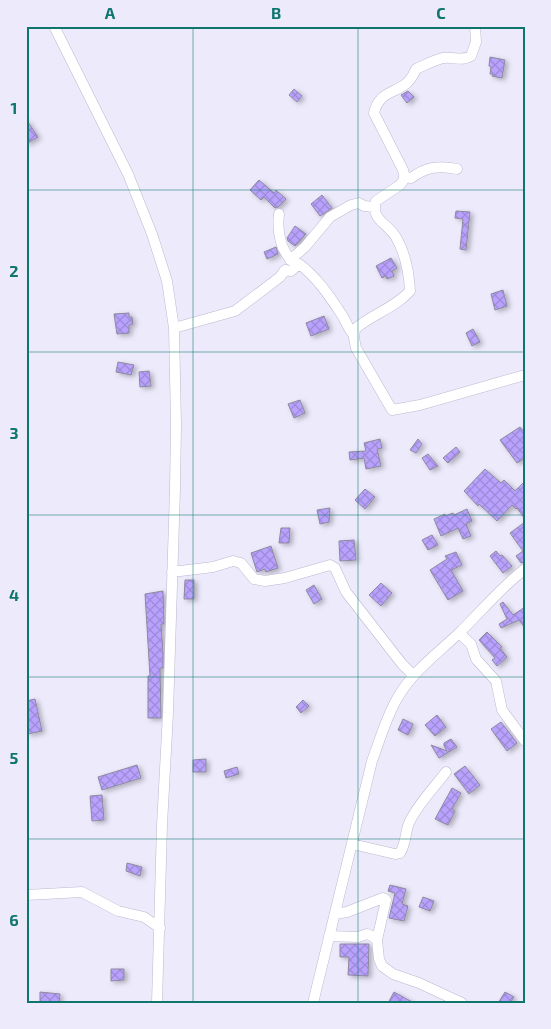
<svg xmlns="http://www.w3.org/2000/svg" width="551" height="1029" font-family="'Exo 2',sans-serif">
	<defs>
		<pattern id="building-cross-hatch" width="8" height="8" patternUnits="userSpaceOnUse" patternTransform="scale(1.25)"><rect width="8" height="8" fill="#b8a2fd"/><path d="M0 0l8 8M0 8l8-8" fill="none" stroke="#9d8ad8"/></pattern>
		<filter id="shadow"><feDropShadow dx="3" dy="2" stdDeviation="2.5" flood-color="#0004"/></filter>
	</defs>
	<rect width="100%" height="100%" fill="#edeafc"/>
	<path fill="url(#building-cross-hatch)" stroke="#8d899e" filter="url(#shadow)" d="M490 57 505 60 502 78 492 76 493 74H490L491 67 489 66Z
		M294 89 302 96 297 102 289 95Z
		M408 91 414 97 407 103 401 95Z
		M26 119 38 137 26 144Z
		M259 180 274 193 276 190 286 199 278 207 275 208 264 197 261 200 250 190Z
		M322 195 332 208 320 216 311 204Z
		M456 211 470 212 466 250 460 249 463 219 455 218Z
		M295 226 306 234 295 246 288 241 287 238Z
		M276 247 278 254 267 259 264 252Z
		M391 258 397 268 392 271 394 276 387 279 386 276 382 278 376 266Z
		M503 290 507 306 495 310 491 294Z
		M129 313V317H132L133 324 129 325V333L117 334 114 314Z
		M324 316 329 329 311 336 306 323Z
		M473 329 480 342 472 346 466 333Z
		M118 362 134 365 131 375 116 372Z
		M149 371 151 386 140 387 139 372Z
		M300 400 305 413 294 418 288 404Z
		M520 427 525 433V458L517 463 500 440Z
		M380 439 382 448 377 449 381 466 366 469 364 458 350 460 349 452 366 451 364 443Z
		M418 439 422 444 416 453 410 450Z
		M456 447 460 452 448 463 443 458Z
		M428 454 438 466 430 470 422 458Z
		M485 469 501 483 504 480 515 491 525 481V519L517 508 516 509 512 505 497 521 479 504 478 506 464 491Z
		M365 489 375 497 365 509 355 500Z
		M330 508 329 522 320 524 317 510Z
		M467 509 472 521 466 524 471 536 463 539 458 528 441 536 434 519 445 514V516L453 513 454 515Z
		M525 522V562L521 563 516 556 523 551 510 533Z
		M281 528H290L289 543H279Z
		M432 535 438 545 428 550 422 540Z
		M354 540 356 560 340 561 339 541Z
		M271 546 278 568 266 572 265 569 257 572 251 553Z
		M496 551 500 556 502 555 512 566 503 573 490 556Z
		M456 552 462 565 451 570 463 591 448 600 430 570 447 559 445 556Z
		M185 580H194V599H184Z
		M381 583 392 593 381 606 369 595Z
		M314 585 322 599 314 604 306 590Z
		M163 591 164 624H161L163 653V668H160L161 718H148V676H150L145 594Z
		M503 602 513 615 525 607V628L519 620 501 628 499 624 507 619 500 604Z
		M487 632 502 647 500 648 507 657 497 666 492 660 495 658 479 640Z
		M35 699 42 731 28 734 26 701Z
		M303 700 309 706 301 713 296 707Z
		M437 715 446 727 435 736 425 725Z
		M403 719 413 724 408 735 398 730Z
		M501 722 517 743 507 751 491 729Z
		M451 739 457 747 439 758 431 745 447 751 444 746V743Z
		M206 759V772H193V760Z
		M137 765 141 778 102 790 98 777Z
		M465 766 480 785 469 794 454 774Z
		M237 767 239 774 226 778 224 771Z
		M452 788 461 793 452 809 455 811 448 825 435 819Z
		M102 795 104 820 92 821 90 796Z
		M127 863 142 867 140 876 126 871Z
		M390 885 406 889 402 904 408 906 404 921 389 918 395 893 388 891Z
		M423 897 434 901 430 911 419 907Z
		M340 944H369L368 976 348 975 349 957H340Z
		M111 969H124V980L111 981Z
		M40 992 60 994 59 1003 40 1002Z
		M394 992 414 1003H388Z
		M505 992 514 997 510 1003H498Z"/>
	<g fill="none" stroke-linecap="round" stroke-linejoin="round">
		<defs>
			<path id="minor" d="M54 26 128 174 152 234 167 281 174 328 176 424 175 489 168 713 162 825 157 1003
				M475 26 476 42 471 56C461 62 453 56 443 58 434 60 425 65 416 69 414 74 411 79 407 83 393 94 379 92 374 113L403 170 405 178 400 185 376 201C370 221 389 223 397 239 406 255 409 273 410 291 395 308 372 314 355 329L354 338 356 348 392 410 420 405 525 375
				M404 177 411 178C426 167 439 165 457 169
				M279 214C277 230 280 254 296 263
				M290 260 305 247 330 217 351 205 359 203 364 206 374 207
				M174 328 235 311 280 277 285 270 291 271 299 264C317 277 330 297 342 315 347 323 348 329 354 335
				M172 572 213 567 233 561 241 563 254 579 265 581 285 578 330 565 335 568 346 592 402 664 413 675
				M459 633 471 644 476 659 496 681 502 710 525 741
				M352 844 395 854 400 853C406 844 405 833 409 823 417 805 434 788 446 772
				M26 895 82 892 118 911 144 917 160 928
				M335 914 347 912 383 898 386 900 377 940
				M329 936 358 937 367 934 372 936 377 940 379 959 382 966 393 974 419 983 462 1003
				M313 1003 372 761C380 740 386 717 398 697 413 671 437 654 459 633 481 612 500 588 525 569"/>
		</defs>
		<use href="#minor" stroke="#bcb8ce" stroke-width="11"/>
		<use href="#minor" stroke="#fff" stroke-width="10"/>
	</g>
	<path fill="none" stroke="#0f766e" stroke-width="1" stroke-opacity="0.55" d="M193 26V1003M358 26V1003M26 190H525M26 352H525M26 515H525M26 677H525M26 839H525"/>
	<rect width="551" height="1029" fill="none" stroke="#edeafc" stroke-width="55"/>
	<rect x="28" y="28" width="496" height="974" fill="none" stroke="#0f766e" stroke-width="2"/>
	<g font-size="16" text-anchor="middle" font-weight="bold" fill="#0f766e">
		<text x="110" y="19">A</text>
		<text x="276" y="19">B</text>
		<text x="441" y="19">C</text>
		<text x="14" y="114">1</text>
		<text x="14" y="277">2</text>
		<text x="14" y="439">3</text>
		<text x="14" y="601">4</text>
		<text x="14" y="764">5</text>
		<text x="14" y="926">6</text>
	</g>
</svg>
